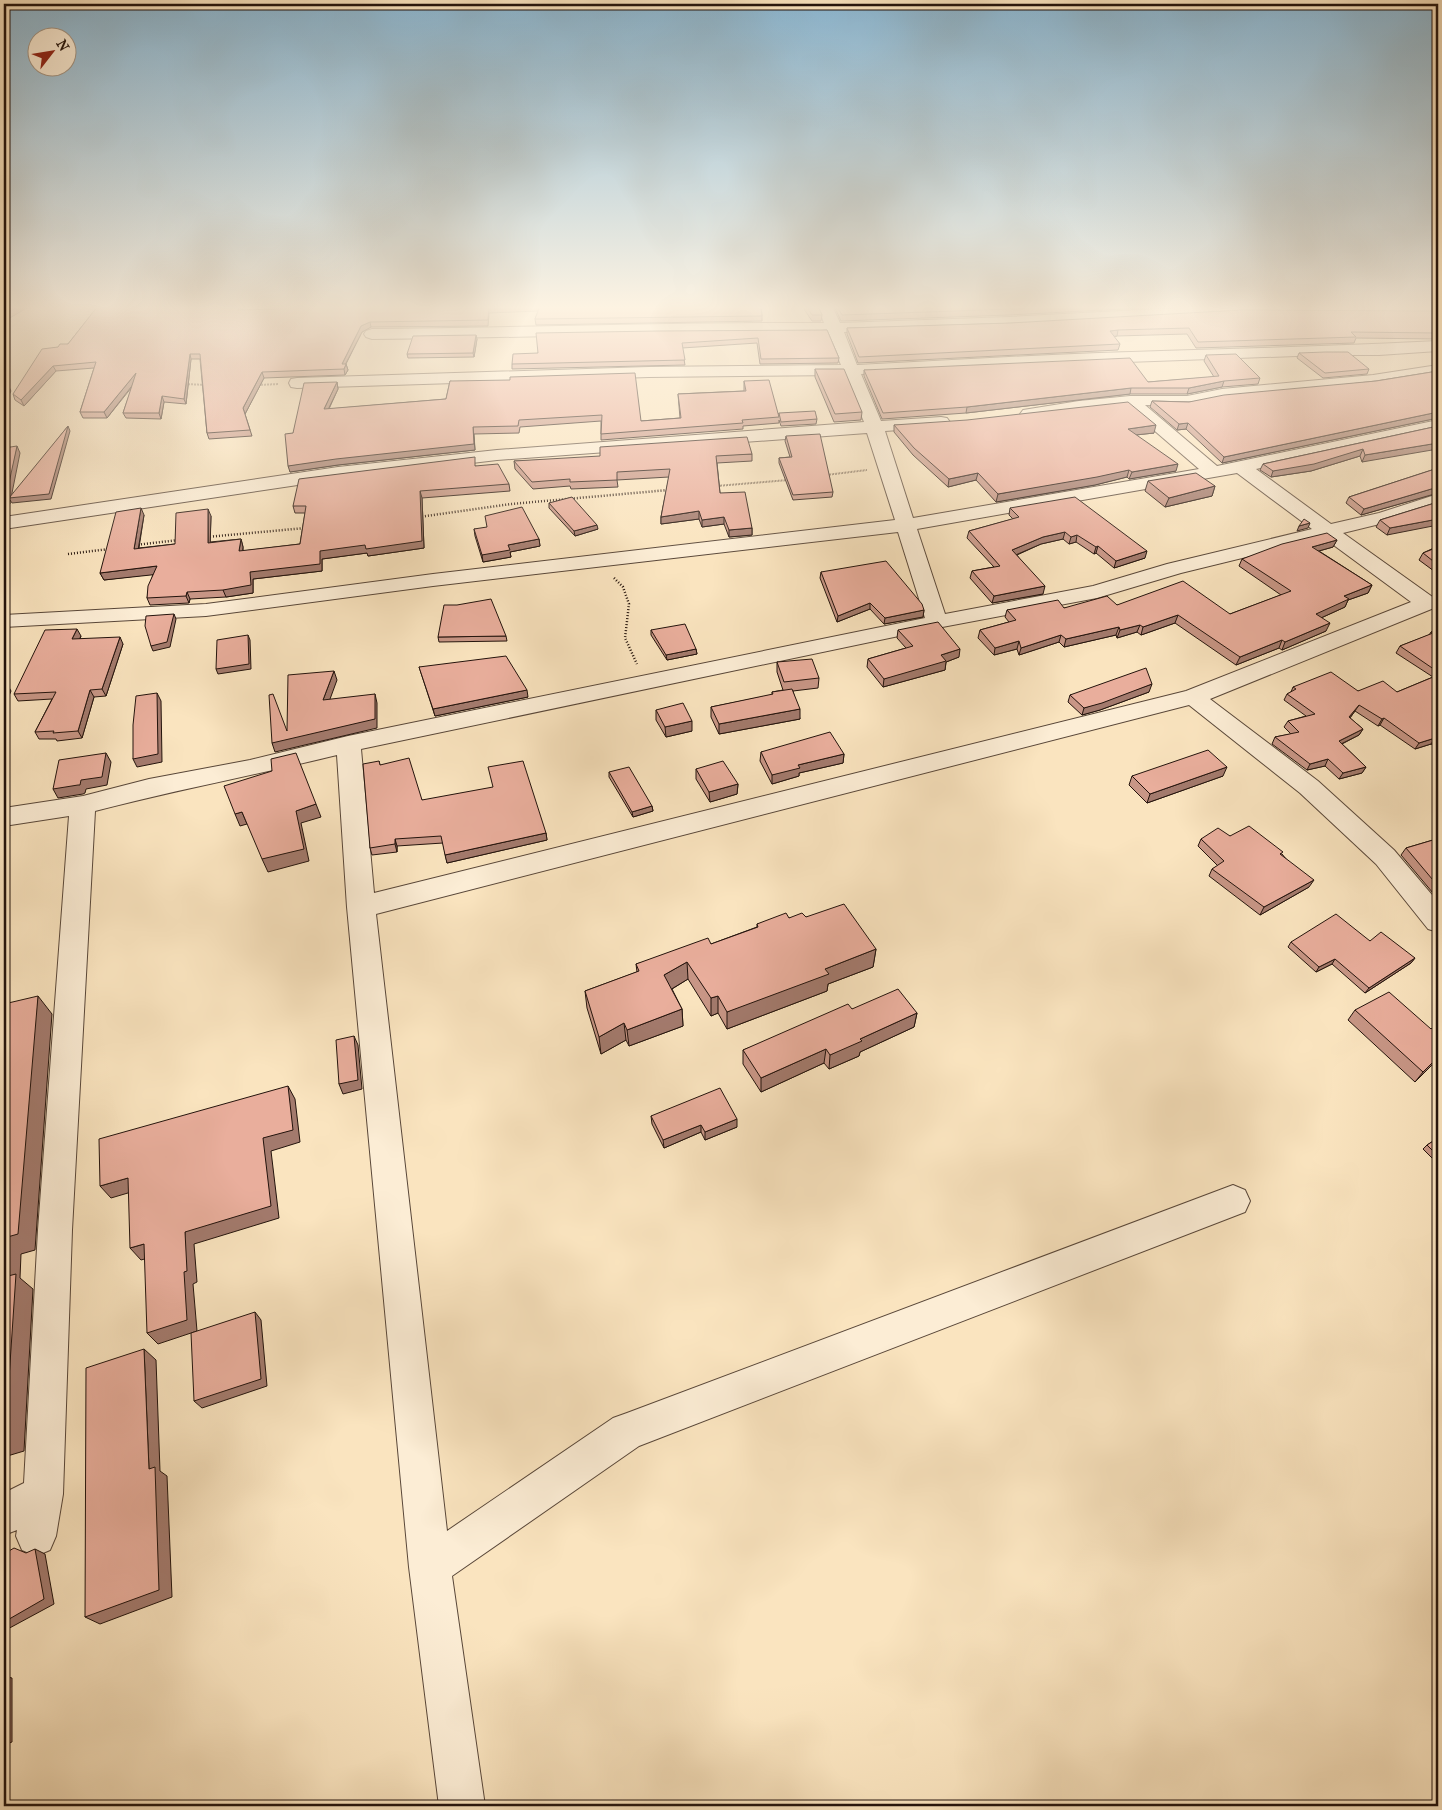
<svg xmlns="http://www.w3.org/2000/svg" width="1442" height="1810" font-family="'IM FELL French Canon',serif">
	<rect width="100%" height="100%" fill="#fae4bf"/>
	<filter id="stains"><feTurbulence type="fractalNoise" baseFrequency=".004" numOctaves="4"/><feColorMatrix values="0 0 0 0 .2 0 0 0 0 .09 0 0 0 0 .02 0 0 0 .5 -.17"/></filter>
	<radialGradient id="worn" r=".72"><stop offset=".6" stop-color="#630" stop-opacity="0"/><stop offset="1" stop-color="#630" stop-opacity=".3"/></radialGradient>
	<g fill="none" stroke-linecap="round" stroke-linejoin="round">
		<defs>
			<path id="minor" d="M818 306H832L840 323 1009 317 1214 306H1438V315L1239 314 1009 327 844 332 857 365C938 361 1018 356 1099 353 1212 349 1325 347 1438 341V351L1379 355H1323L1099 363 861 374 881 421 941 417 947 418 950 422 947 426 941 427 885 431 913 518 1199 469 1127 407C1111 408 1094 409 1078 411 1061 414 1041 422 1023 418L1020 414 1023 410 1079 401 1130 396H1187L1222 389 1373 375 1438 365V375L1373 385 1222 399 1187 406 1145 405 1217 466 1438 420V430L1256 469 1331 524 1379 513 1438 494V506L1392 521 1343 533 1434 598 1437 603 1434 608 1210 699 1318 781 1394 850 1438 902V932L1428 929 1376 864 1300 793 1189 705 376 914 447 1531 613 1418 627 1413 1233 1185 1245 1190 1250 1201 1245 1212 639 1446 452 1576 485 1806H439L409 1567 347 907 337 755C256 775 175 790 95 811L72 1230 63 1494 56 1536 50 1550 36 1556 22 1550 16 1536 17 1530 4 1535V1493L24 1483 38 1230 69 816 4 826V808L83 796 149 779 250 760 348 736 925 618 898 532 433 586 206 616 4 627V615L206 604 433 574 895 520 867 433 497 460 338 479 4 529V517L338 467 497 450 864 422 845 375 649 377 297 388 291 387 289 383 291 379 297 378 649 367 841 365 828 333C676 331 524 338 372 339L366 337 364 334 366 331 372 329C523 328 674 322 824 323ZM1237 473 1312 529 1167 564 1093 586 945 614 917 529ZM1324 538 1411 602 1186 691 374 893 361 749 937 628 1097 598 1181 573Z"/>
		</defs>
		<use href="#minor" stroke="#594739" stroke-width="2"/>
		<path stroke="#23130c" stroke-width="2" stroke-dasharray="0.5 1" stroke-linecap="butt" d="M185 384 207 385
			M258 385 279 384
			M826 475 867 470
			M717 486 788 480"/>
		<path stroke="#23130c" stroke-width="2.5" stroke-dasharray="1 2" stroke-linecap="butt" d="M419 517 511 504 668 490
			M207 537 305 528
			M135 545 179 540
			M68 554 109 549
			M614 578 623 587 629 604 625 638 637 664"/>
		<use href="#minor" fill="#fcedd5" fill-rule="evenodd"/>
	</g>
	<path fill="#c89686" stroke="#23130c" d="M4 306 8 319H4Z
		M98 306H244L242 310 282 309 283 306H761L762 316V321L536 325 535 319 538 311 489 313 488 326 371 327 362 332 346 364 348 370 345 375 264 378 245 414 252 436 209 439 207 433 200 359H191L186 404 164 402 161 419 126 418 123 413 132 387 107 418H83L80 412 94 368 56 371 24 406 15 400 13 394 58 347 68 344Z
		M802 306H818L822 315 821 321H812Z
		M834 306H1181L1009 315 841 321Z
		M1438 311V339L1356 338 1354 343 1196 348 1187 334 1117 336 1114 337 1120 344 1118 350 858 363 847 334V328Z
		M827 330 839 358 838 363 760 364 757 343 682 348 685 365 512 369V364L538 353Z
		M477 339 474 357 408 358 407 354Z
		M1438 347V356L1435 353Z
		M1299 353 1369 369 1367 374 1323 378 1297 358Z
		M1206 355 1260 378 1258 384 1222 387 1187 394H1130L966 413 882 419 864 376V370L1148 382 1214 377 1204 361Z
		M815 369 862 412 861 420 834 422 815 377Z
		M1438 371V419V418L1222 463 1186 429 1177 430 1150 407 1152 401 1189 402 1376 381Z
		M450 381 641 421 680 418 678 394 744 391V381L779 414 817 419 816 424 781 426 779 420V423L743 426V429L601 440V421L520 427 519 433 474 434 475 450 338 465 290 472 293 433 337 382 338 389 329 409 446 399Z
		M894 425 1154 433 1136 435 1176 471 1129 479 1127 477 1095 485 996 502 976 480 948 487 913 455 894 432Z
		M1438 426 1362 462 1360 456 1311 471 1271 477 1260 470 1263 464Z
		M786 436 833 492 832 497 793 500 779 463V458L790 457 785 441Z
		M752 454V461L717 463 720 493 752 528V535L729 537 724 524 702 527 699 519 661 524V517L669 477 617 480 618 487 571 489 570 486 533 489 515 469 514 461Z
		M476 466 509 484 510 491 422 498 424 548 368 556 367 553 322 559V571L253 579V593L226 597 190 599 189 603 150 605 147 598 153 574 104 580 100 573 144 515 139 548 175 544 211 516 210 542 241 539 243 547V551L300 544 305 513H295L293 506Z
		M1438 468V493L1361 515 1346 503 1349 497Z
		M1148 481 1215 486 1212 496 1165 507 1145 491Z
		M1438 502 1387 535 1376 527 1380 520Z
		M549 503 598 529 575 536 549 508Z
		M1010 508 1145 558 1114 568 1096 553 1094 554 1076 542 1069 544 1063 539 1041 544 1017 555 1043 594 992 603 970 578 972 571 994 567 967 538 969 531 1013 519 1009 515Z
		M474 529 539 539 540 546 510 552 511 557 483 562 475 536Z
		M1337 540 1333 547 1319 551 1372 585 1368 593 1348 600 1345 607 1321 618 1326 631 1282 650 1279 648 1236 665 1175 623 1141 635 1137 632 1117 638 1116 635 1064 647 1059 642 1019 655 1017 649 994 655 978 638 980 630 1009 622 1005 617 1007 610 1064 608 1117 605 1230 614 1281 595 1239 566 1242 559Z
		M1438 546V574L1419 560 1423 553Z
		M821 572 924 610 923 617 884 624 870 609 837 622 820 578Z
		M1438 629V749L1431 744 1415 749 1380 725 1378 726 1355 711 1350 718 1363 729 1359 735 1342 744 1366 767 1362 773 1339 779 1325 766 1307 770 1272 744 1275 737 1291 734 1284 727 1288 721 1306 716 1284 700 1287 694 1291 692 1293 687 1358 691 1397 692 1433 677 1396 653 1400 646 1429 635 1431 632Z
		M651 630 696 649 697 654 667 660 651 635Z
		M898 630 959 657 946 662 945 670 883 687 867 667 868 659 906 648 897 638Z
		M81 636 80 639 123 644 106 696 94 697 82 738 57 741 56 739H39L35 732 52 699 18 701 14 694Z
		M506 636 507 641 439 642 438 637Z
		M777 662 819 678 818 688 793 691 800 719 719 734 711 717V707L772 695V692L783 690 777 672Z
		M419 667 528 697 435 716Z
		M1149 692 1100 710 1082 715 1068 702 1070 695Z
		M656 710 692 731 666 737 656 720Z
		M761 752 844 754 843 763 799 773V776L772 784 760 761Z
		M379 761 380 765 422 800 546 833 547 840 447 863 443 843 397 846V852L372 855 370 848Z
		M696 769 738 784 737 794 710 802 696 779Z
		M609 772 652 806 653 811 633 817 609 777Z
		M1132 776H1223L1147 803 1129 785Z
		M1230 836 1282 854 1309 887 1260 915 1209 876 1212 869 1218 866 1198 846 1201 839Z
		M1438 836V899L1401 855 1406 848 1433 840Z
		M806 917 876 949 873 967 828 984 827 991 727 1029 718 1013 711 1016 688 979 672 989 682 1009 683 1026 629 1046 626 1040 601 1054 587 1008 585 991 637 972 636 964 711 944 757 927V924L789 918Z
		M1370 941 1415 958 1411 963 1365 993 1332 964 1316 972 1288 947 1291 942Z
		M852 1009 917 1013 914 1027 860 1052 859 1056 829 1069 824 1063 761 1092 743 1064V1050Z
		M1355 1010 1431 1029 1438 1023V1059L1415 1082 1348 1020Z
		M651 1116 737 1127 705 1140 701 1132 664 1148 652 1124Z
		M1438 1138V1164L1423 1149 1427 1145Z"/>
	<path fill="#a37a6d" stroke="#23130c" d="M19 306H30L8 319 6 314Z
		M240 306H244L239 315 238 310Z
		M370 322 371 327 362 332 343 369 342 364 361 326Z
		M1118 330 1117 336 1108 337 1110 331Z
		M476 335 477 339 474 357 473 353Z
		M190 354 191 359 186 404 184 399Z
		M346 364 348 370 345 375 344 369Z
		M53 366 56 371 24 406 21 400Z
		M262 372 264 378 245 414 243 408Z
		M136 373 138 378 107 418 104 412Z
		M1224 381 1222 387 1187 394 1189 388Z
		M337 382 338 389 325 416 324 409Z
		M8 385 11 391 4 405V393Z
		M1131 388 1130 394 966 413 967 407Z
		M162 396 164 402 161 419 159 413Z
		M1438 412V418L1222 463 1224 457Z
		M1188 423 1186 429 1177 430 1179 424Z
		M1156 425 1154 433 1126 436 1128 429Z
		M68 426 70 431 51 499 12 503 10 500V504L5 505 4 511V498L17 446 20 453 11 498Z
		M473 427 475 450 338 465 290 472 288 466Z
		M1438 443V449L1362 462 1365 455Z
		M1363 449 1360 456 1311 471 1271 477 1273 471Z
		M1178 464 1176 471 1129 479 1132 472Z
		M1129 470 1127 477 1095 485 996 502 998 494Z
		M978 473 976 480 948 487 949 479Z
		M1215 486 1212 496 1165 507 1169 498Z
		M1438 487V493L1361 515 1364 509Z
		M420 491 422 498 424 548 368 556 367 553 322 559V571L253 579V593L226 597 223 590 250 572 320 551Z
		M141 508 144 515 137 556 134 549Z
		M208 509 211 516 210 550 208 543Z
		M699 511V519L661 524V517Z
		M724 517V524L702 527V520Z
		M1438 519V525L1387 535 1390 528Z
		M1310 523 1308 528 1297 531 1299 526Z
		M597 525 598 529 575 536 574 531Z
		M752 528V535L729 537V530Z
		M1065 532 1063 539 1041 544 1011 557 1012 550 1043 537Z
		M1077 535 1076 542 1069 544 1071 537Z
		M241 539 243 547 242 559 239 551Z
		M539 539 540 546 510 552 511 557 483 562 482 555 508 545Z
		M1337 540 1333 547 1308 554 1312 547Z
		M1098 546 1096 553 1094 554 1096 547Z
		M1147 551 1145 558 1114 568 1116 561Z
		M157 566 160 574 104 580 100 573Z
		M1372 585 1368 593 1348 600 1345 607 1312 622 1316 614 1344 596Z
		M1045 586 1043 594 992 603 994 596Z
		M187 592 190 599 189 603 186 596Z
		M870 603V609L837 622 838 616Z
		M924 610 923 617 884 624 885 618Z
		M174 614 176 619 170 647 153 651 151 646Z
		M1178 615 1175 623 1141 635 1143 627Z
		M1330 623 1326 631 1282 650 1285 642Z
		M1140 625 1137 632 1117 638 1120 630Z
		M1119 627 1116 635 1064 647 1066 639Z
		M77 629 81 636 76 646 72 639Z
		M248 635 250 640 251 669 218 674 216 669Z
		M1061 635 1059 642 1019 655 1021 648Z
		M120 637 123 644 106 696 102 689Z
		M1282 640 1279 648 1236 665 1240 657Z
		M1019 641 1017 649 994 655 995 648Z
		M696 649 697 654 667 660 666 655Z
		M960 649 959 657 946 662 945 670 883 687 884 679 941 655Z
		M334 671 337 680 326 710 323 700Z
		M6 682 11 691 4 708V687Z
		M1152 684 1149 692 1100 710 1082 715 1084 708Z
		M90 690 94 697 82 738 78 731Z
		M527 690 528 697 435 716 433 709Z
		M157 693 161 701 162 762 137 767 133 759Z
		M375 694 377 703V728L275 752 272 743Z
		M1359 705 1355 711 1346 723 1349 717Z
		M800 709V719L719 734V724Z
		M1384 718 1380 725 1378 726 1382 719Z
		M692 721V731L666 737 665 727Z
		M1363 729 1359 735 1335 747 1339 741Z
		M1435 738 1431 744 1415 749 1419 743Z
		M106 753 111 762 107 785 86 789 85 793 83 794 58 798 53 789Z
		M844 754 843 763 799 773V776L772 784V775L798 765Z
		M1328 759 1325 766 1307 770 1310 764Z
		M1227 767 1223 776 1147 803 1150 794Z
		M1366 767 1362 773 1339 779 1343 773Z
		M738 784 737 794 710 802 709 792Z
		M316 804 321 817 301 823 309 861 268 872 262 859 296 811Z
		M652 806 653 811 633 817 632 812Z
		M242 812 247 824 240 826 235 814Z
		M546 833 547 840 447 863 445 855Z
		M395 839 397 846V852L395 844Z
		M1314 880 1309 887 1260 915 1264 907Z
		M876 949 873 967 828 984 827 991 727 1029V1012L825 969Z
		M1415 958 1411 963 1365 993 1369 988Z
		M1335 959 1332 964 1316 972 1319 967Z
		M687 962 688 979 665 993 664 975Z
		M38 996 52 1014 35 1250 21 1254 20 1278 33 1289 24 1451 4 1457V1238Z
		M718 996V1013L711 1016V998Z
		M682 1009 683 1026 629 1046 627 1030Z
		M917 1013 914 1027 860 1052 859 1056 829 1069 830 1055 860 1039Z
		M624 1023 626 1040 601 1054 599 1037Z
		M354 1036 358 1045 362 1089 343 1094 339 1084Z
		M826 1049 824 1063 761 1092V1078Z
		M1438 1057V1059L1415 1082 1423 1072Z
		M288 1086 295 1099 300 1142 271 1151 279 1218 194 1244 197 1282 193 1284 197 1331 158 1344 147 1333 184 1272 185 1232 263 1138Z
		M737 1119V1127L705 1140V1132Z
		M701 1125V1132L664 1148 663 1140Z
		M128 1178 138 1190 111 1198 100 1186Z
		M144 1244 155 1256 141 1260 130 1248Z
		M255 1312 261 1320 267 1386 202 1408 194 1401Z
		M144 1349 156 1360 160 1471 167 1476 172 1597 100 1624 85 1617 149 1469Z
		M35 1549 45 1554 54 1604 4 1631V1622Z
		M4 1676 12 1678V1742L4 1745Z"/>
	<path fill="#e9ae9c" stroke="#23130c" d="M4 306H19L6 314H4Z
		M98 306H240L238 310 282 309 283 306H532L489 308 488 320 370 322 361 326 342 364H346L344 369 262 372 243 408 250 430 207 433 200 354H190L184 399 162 396 159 413H123L136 373 104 412H80L96 362 53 366 21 400 13 394 42 349 58 347 60 344H68Z
		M540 306H761L762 316 535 319Z
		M806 306H818L822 315H812Z
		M837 306H1073L1010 309 842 315Z
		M1241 310 1438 311V333L1351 332 1356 337 1198 342 1189 328 1118 330 1110 331 1120 344 859 357 847 328 1010 323Z
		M827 330 839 358 761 359 758 338 682 343 685 360 512 364 513 354 538 353 536 333 657 331Z
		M476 335 473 353 407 354 413 336Z
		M1325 352H1348L1369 369 1325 373 1299 353Z
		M1236 354 1260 378 1224 381 1189 388H1131L967 407 883 413 864 370 1130 358 1148 382 1219 376 1206 355Z
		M815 369H844L862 412 835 414Z
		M1438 371V412L1224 457 1188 423 1179 424 1152 401 1189 402 1224 395 1376 381Z
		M635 373 641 421 681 418 678 394 746 391 744 381 769 380 779 417 742 420 743 423 601 434 602 415 519 420 518 426 473 427 474 444 336 459 288 466 285 434 293 433 304 383 337 382 324 409 446 399 450 381 510 380V377Z
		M4 382 8 385 4 393Z
		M1128 402 1156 425 1128 429 1178 464 1132 472 1129 470 1097 477 998 494 978 473 949 479 914 448 894 425 967 420Z
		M815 411 817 419 781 422 779 413Z
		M68 426 49 494 9 498Z
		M1438 426V443L1365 455 1363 449 1314 464 1273 471 1263 464Z
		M820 434 833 492 793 495 779 458 792 457 786 436Z
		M747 437 752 454 716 456 720 493 745 492 752 528 729 530 724 517 702 520 699 511 661 517 670 469 617 472V480L570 482V479L532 482 514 461 600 456V447Z
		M17 446 6 497 4 498V448Z
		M475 457V466L498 464 509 484 420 491 422 541 366 549 365 545 320 551V564L250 572 251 585 223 590 187 592 186 596 147 598 148 586 157 566 100 573 116 512 141 508 134 549 175 544 176 513 208 509V543L241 539 239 551 300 544 306 506H293L299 479Z
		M1438 468V487L1364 509 1349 497Z
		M1196 473 1215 486 1169 498 1148 481Z
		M572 497 597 525 574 531 549 503Z
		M1075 497 1147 551 1116 561 1098 546 1096 547 1077 535 1071 537 1065 532 1043 537 1012 550 1045 586 994 596 972 571 1000 566 969 531 1019 517 1010 508Z
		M1438 502V519L1390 528 1380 520Z
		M522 507 539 539 508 545 510 550 482 555 474 529 487 527 485 516Z
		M1304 519 1310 523 1299 526Z
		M1327 533 1337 540 1312 547 1372 585 1344 596 1349 599 1316 614 1330 623 1285 642 1282 640 1240 657 1178 615 1143 627 1140 625 1120 630 1119 627 1066 639 1061 635 1021 648 1019 641 995 648 980 630 1016 620 1007 610 1058 600 1064 608 1107 596 1117 605 1183 581 1230 614 1291 591 1242 559 1282 544Z
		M1438 547V565L1423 553Z
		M886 561 922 604 924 610 885 618 870 603 838 616 821 572Z
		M491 599 506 636 438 637 444 605H457Z
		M174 614 167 642 151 646 145 626 146 616Z
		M938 622 960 649 941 655 946 661 884 679 868 659 913 646 898 630Z
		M685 624 696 649 666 655 651 630Z
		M77 629 72 639 120 637 102 689 90 690 78 731 53 733 54 731 35 732 56 692 14 694 45 630Z
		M1438 629V672L1400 646 1433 633 1431 632Z
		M248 635 249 664 216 669 217 640Z
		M506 656 527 690 433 709 419 667Z
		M812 659 819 678 784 682 777 662Z
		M1146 668 1152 684 1102 703 1084 708 1070 695Z
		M334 671 323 700 375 694V719L272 743 269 695 273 694 287 731 288 675Z
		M1331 672 1358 691 1383 681 1397 692 1438 675V740L1435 738 1419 743 1384 718 1382 719 1359 705 1349 717 1363 729 1339 741 1366 767 1343 773 1328 759 1310 764 1275 737 1299 732 1288 721 1315 714 1287 694 1296 689 1293 687Z
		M792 689 800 709 719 724 711 707 773 694 772 692Z
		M157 693 158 754 133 759V725L136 696Z
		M683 703 692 721 665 727 656 710Z
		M830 732 844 754 798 765 800 768 772 775 761 752Z
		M1208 750 1227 767 1150 794 1132 776Z
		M106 753 102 777 81 780 80 785H78L53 789 59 760Z
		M296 753 316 804 296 811 304 849 262 859 242 812 235 814 224 786 272 771 271 759Z
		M409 758 422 800 493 787 488 767 523 761 546 833 445 855 441 836 395 839V844L370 848 363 764 379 761 380 765Z
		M723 761 738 784 709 792 696 769Z
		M629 767 652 806 632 812 609 772Z
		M1249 826 1283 852 1280 854 1314 880 1264 907 1212 869 1224 861 1201 839 1218 828 1230 836Z
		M1438 836V886L1406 848 1433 840Z
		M844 904 876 949 825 969 829 974 727 1012 718 996 711 998 687 962 664 975 682 1009 627 1030 624 1023 599 1037 585 991 639 971 636 964 708 938 711 944 758 927 757 924 786 913 789 918 802 913 806 917Z
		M1336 914 1370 941 1381 932 1415 958 1369 988 1335 959 1319 967 1291 942Z
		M898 989 917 1013 860 1039 862 1041 830 1055 826 1049 761 1078 743 1050 848 1004 852 1009Z
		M1389 992 1431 1029 1438 1023V1057L1423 1072 1355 1010Z
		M38 996 18 1234 4 1238V1246V1004Z
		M354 1036 358 1080 339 1084 336 1040Z
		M288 1086 293 1130 263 1138 271 1206 185 1232 187 1271 184 1272 187 1320 147 1333 144 1244 130 1248 128 1178 100 1186 99 1139Z
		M720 1088 737 1119 705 1132 701 1125 663 1140 651 1116Z
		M1438 1138V1156L1427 1145Z
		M16 1274 5 1438 4 1439V1277Z
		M255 1312 261 1379 194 1401 191 1333Z
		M144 1349 149 1469 155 1467 159 1590 85 1617 86 1368Z
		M14 1548 26 1553 35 1549 44 1599 4 1622V1554Z"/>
	<linearGradient id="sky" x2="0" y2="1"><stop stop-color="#8bb8d4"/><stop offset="0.55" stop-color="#fdf3e2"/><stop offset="1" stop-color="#fdf3e2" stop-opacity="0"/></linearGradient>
	<rect width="1442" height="559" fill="url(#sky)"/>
	<rect width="1442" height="1810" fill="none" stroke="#fae4bf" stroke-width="20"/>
	<rect x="5" y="5" width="1432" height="1800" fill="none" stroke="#23130c" stroke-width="2.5"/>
	<rect x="10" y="10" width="1422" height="1790" fill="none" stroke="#23130c"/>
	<g transform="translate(52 52) rotate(59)"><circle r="24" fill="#fcedd5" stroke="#a59685"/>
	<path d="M0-4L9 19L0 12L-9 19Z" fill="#8f2418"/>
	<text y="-8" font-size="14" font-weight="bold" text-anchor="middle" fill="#23130c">N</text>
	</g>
	<rect width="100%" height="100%" filter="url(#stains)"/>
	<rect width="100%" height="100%" fill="url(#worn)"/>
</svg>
